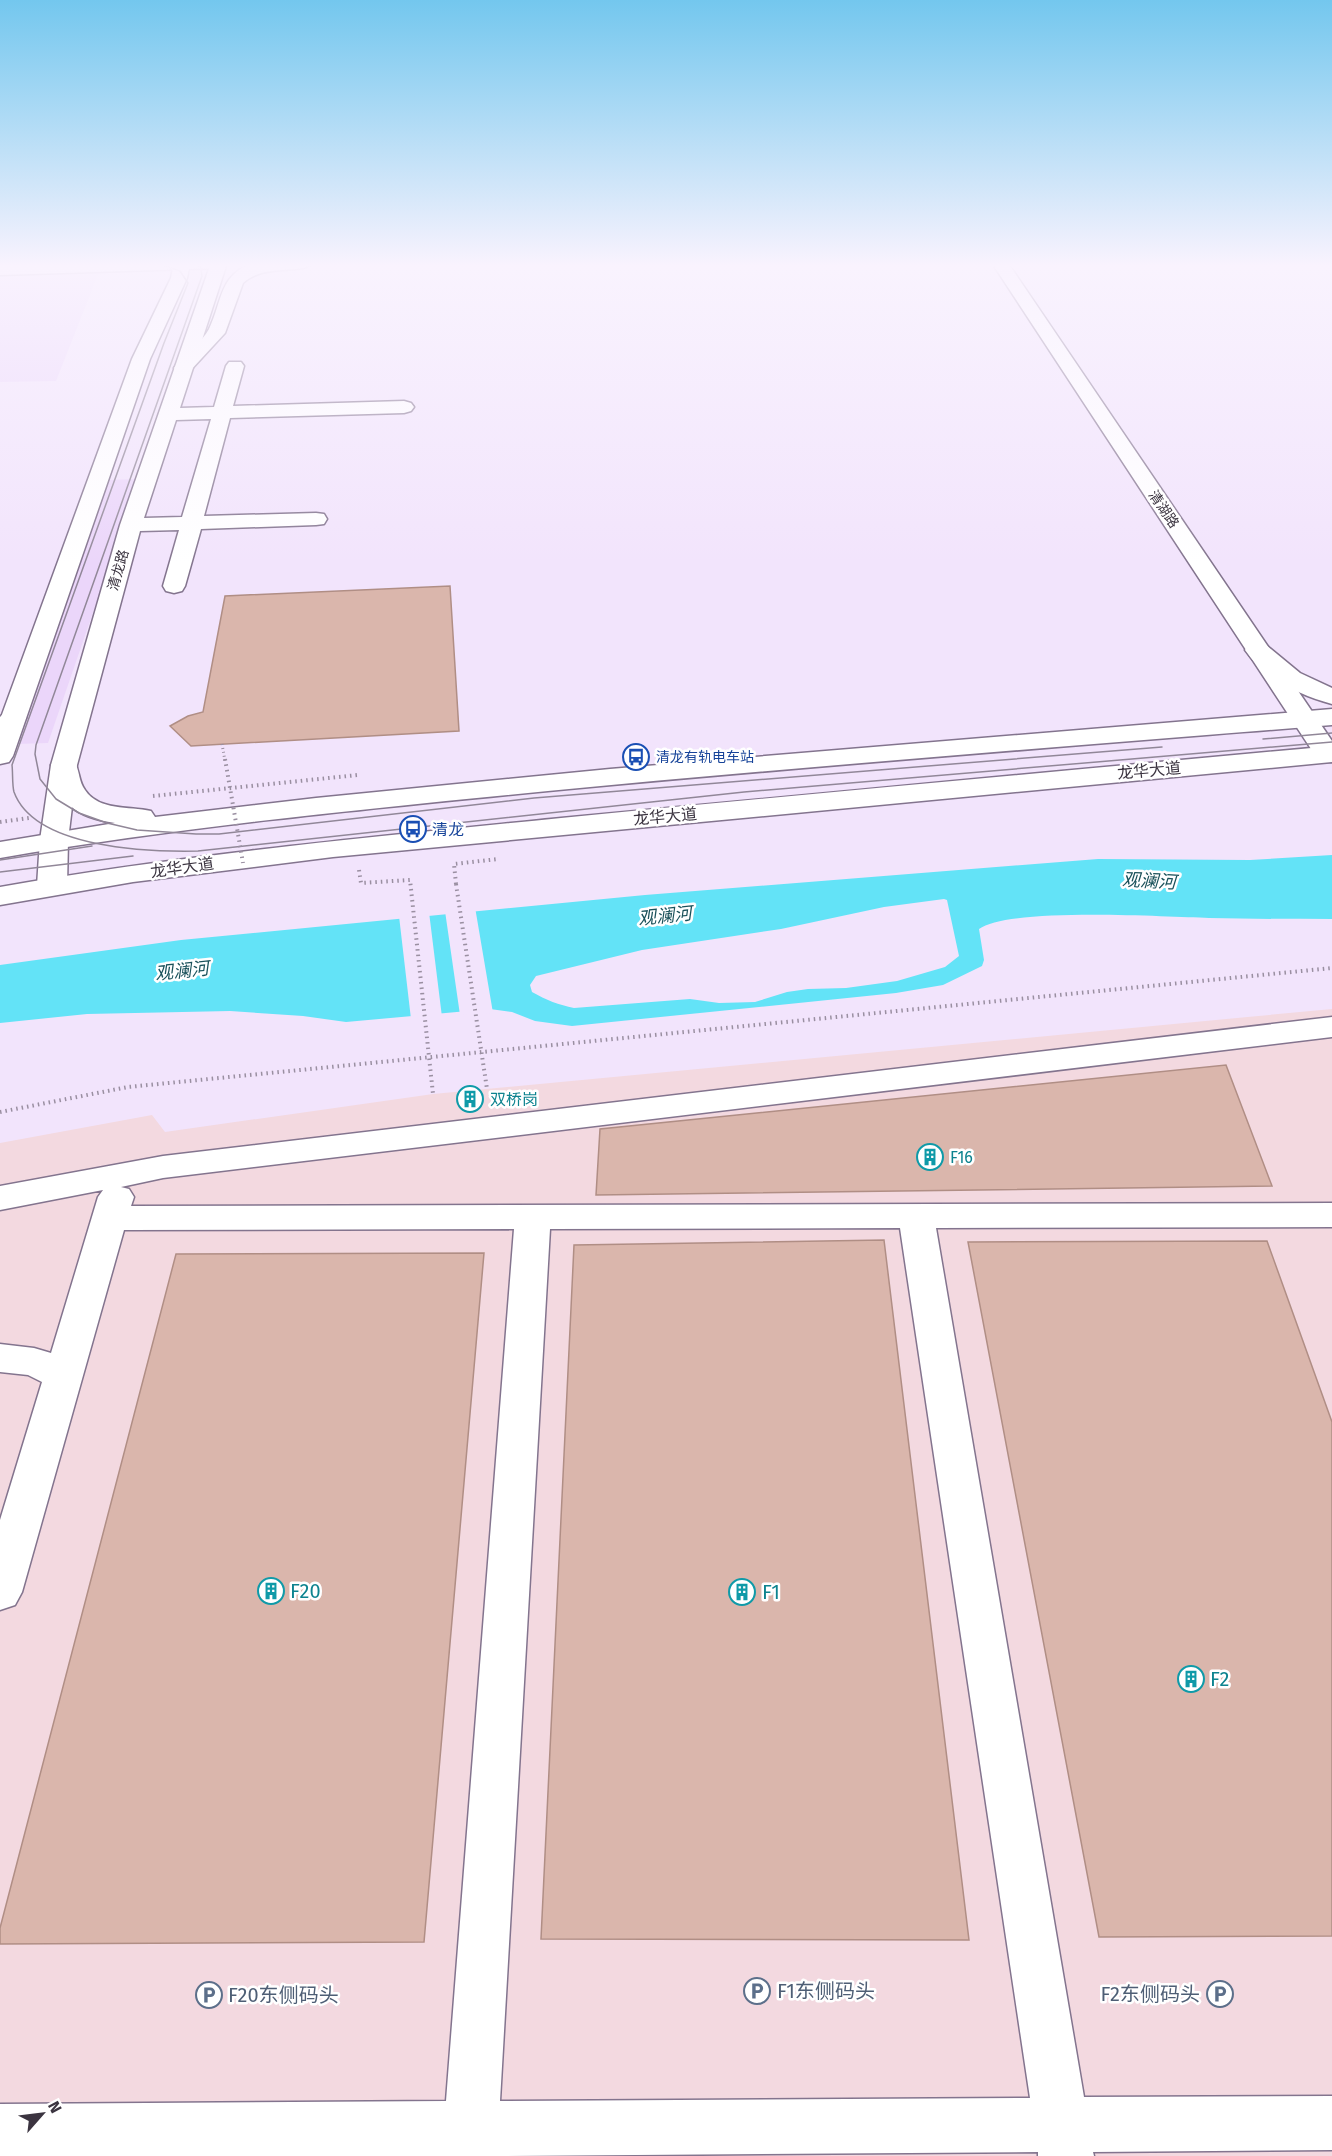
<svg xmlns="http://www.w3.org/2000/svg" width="1332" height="2156" font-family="'Fira Sans','Noto Sans SC',sans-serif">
	<rect width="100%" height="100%" fill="#f2e4fc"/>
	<path fill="#ebd6fa" d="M99 272 56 381 0 382V275Z
		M139 479 48 743 16 744 107 480Z"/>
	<path fill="#f3d9e0" d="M1332 1009V2156H0V1143L152 1115 165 1132 433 1094Z"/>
	<path fill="#63e3f7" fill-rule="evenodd" d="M1332 855V919C1291 919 1250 919 1209 918 1165 917 1009 907 979 929L984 960 982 966 943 985 896 993 572 1026 535 1021 512 1012 490 1009 346 1022 303 1016 230 1011 87 1014 0 1023V965L181 940 645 895 1098 859 1250 860ZM944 899 947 900 959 956 945 967 897 981 846 988 808 989 787 992 755 1002 719 1003 690 999 574 1008C559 1005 546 1000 532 992L530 985 536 976 642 950 781 929 884 907Z"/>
	<path fill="#f2e4fc" d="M475 907 493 1013 460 1015 445 911Z
		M429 912 442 1017 411 1019 399 916Z"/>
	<path fill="#dab6ac" stroke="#b08e85" stroke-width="1.5" d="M450 586 459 731 191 746 170 726 188 716 203 712 225 596Z
		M1226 1065 1272 1186 596 1195 600 1129Z
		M884 1240 969 1940 541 1939 574 1245Z
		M1267 1241 1332 1422V1936L1099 1937 968 1242Z
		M484 1253 424 1942 0 1944V1928L176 1254Z"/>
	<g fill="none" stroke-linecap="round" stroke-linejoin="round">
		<defs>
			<path id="minor" d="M174 263H190L187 278 150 359 13 756 9 762 0 764V720L132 359 171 278Z
				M211 263H227L180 408 214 407 226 366 229 362H241L244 366 233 406 404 401 411 403 414 407 411 411 404 413 230 418 204 516 316 513 324 514 327 519 324 524 316 525 201 529 185 586 182 591 174 593 166 591 163 586 179 530 140 531 77 765 68 840 67 886 62 892 52 895 42 892 37 886 40 840 51 765 120 525ZM211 419 182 517 144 518 176 420Z
				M992 263H1008L1332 741V762L1319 761 1315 755Z
				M1332 1017V1037L163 1178 121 1187 129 1189 134 1197 131 1206 1332 1203V1227L936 1228 1084 2097 1332 2096V2150L1093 2152 1094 2156H1038V2152L497 2156H0V2104L446 2101 514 1229 124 1230 22 1592 15 1605 0 1610V1520L42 1382 28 1375 0 1372V1344L34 1348 51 1353 98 1197 103 1190 0 1210V1186L163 1156ZM900 1228 1030 2098 500 2101 550 1229Z"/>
			<path id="major" d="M66 263H228L220 268 0 275V265Z
				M255 263H313C302 275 264 263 243 283L225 333 189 372H177L174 368 177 364C186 354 202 342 209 329 223 300 219 273 255 263Z
				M1257 643 1266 645 1300 673 1332 688V704C1299 695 1265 679 1245 650L1248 645Z
				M1332 709V725C1070 746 809 766 548 791 364 809 181 827 0 858V842L115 823C76 817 59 805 51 765L55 759 64 757 73 759C80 769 78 781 85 790 99 811 129 806 151 811L155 817 316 798 610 769Z
				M13 710 22 713 26 718 9 738 0 741V717L4 713Z
				M1332 746V762L333 857 133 882 0 905V887C186 854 373 837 561 818 818 793 1075 770 1332 746Z"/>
		</defs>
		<use href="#minor" stroke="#83748e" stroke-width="3"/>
		<use href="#major" stroke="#83748e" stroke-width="3"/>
		<path stroke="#9a8fa1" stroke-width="4" stroke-dasharray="1.5 4" stroke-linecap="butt" d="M153 796 358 775
			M0 822 29 818
			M359 870 361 883 410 880 411 889
			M456 884 454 864 498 859
			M0 1112 128 1087 1332 968"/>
		<use href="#minor" fill="#fff" fill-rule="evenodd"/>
		<use href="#major" fill="#fff" fill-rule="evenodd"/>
		<path stroke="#918798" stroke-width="1.5" d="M0 263H7
			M158 263 180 271 188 283 164 343 12 765C13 773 12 785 14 792 35 849 149 852 198 851L744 792 1332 742
			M195 263 201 268 202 276 36 745 35 754 40 779 56 799 79 813 107 823 137 830 196 834H219L534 798 1162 747
			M1263 739 1332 733
			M0 860 92 846
			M0 872 133 856"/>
		<path stroke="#9a8fa1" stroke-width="3" stroke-dasharray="1 3" stroke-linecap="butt" d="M222 744 225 761"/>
		<path stroke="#9a8fa1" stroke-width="4" stroke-dasharray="1.5 4" stroke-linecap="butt" d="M225 759 243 863
			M456 884 487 1089
			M411 889 433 1094"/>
	</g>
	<linearGradient id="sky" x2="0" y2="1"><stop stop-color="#73c7ee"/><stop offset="0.47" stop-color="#f9f3fe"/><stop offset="1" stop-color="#f9f3fe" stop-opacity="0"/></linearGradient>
	<rect width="1332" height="565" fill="url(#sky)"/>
	<defs>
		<symbol id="bus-ring" viewBox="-11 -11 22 22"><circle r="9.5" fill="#fff" stroke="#1a4fb4" stroke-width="1.5"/><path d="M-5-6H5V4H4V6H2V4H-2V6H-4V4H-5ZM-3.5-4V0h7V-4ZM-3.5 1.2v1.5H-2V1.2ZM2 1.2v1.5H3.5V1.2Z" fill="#1a4fb4"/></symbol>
		<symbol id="building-ring" viewBox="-11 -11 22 22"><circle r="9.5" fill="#fff" stroke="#0f9aa8" stroke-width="1.5"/><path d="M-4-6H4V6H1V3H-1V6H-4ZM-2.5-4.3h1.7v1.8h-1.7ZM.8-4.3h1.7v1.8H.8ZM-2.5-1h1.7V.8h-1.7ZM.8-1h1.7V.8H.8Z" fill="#0f9aa8"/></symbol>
		<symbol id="parking-ring" viewBox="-11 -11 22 22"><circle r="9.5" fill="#fff" stroke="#5c6f8a" stroke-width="1.5"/><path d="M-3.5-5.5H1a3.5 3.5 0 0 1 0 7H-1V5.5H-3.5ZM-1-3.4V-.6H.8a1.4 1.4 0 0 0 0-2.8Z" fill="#5c6f8a"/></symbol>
	</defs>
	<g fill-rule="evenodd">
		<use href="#bus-ring" x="621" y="742" width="30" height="30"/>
		<use href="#bus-ring" x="398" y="814" width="30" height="30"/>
		<use href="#building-ring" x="455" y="1084" width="30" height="30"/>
		<use href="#building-ring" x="915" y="1142" width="30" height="30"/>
		<use href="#building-ring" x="256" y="1576" width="30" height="30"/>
		<use href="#building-ring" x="727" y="1577" width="30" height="30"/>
		<use href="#building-ring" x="1176" y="1664" width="30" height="30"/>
		<use href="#parking-ring" x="742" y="1976" width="30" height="30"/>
		<use href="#parking-ring" x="1205" y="1979" width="30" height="30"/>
		<use href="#parking-ring" x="194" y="1980" width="30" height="30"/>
	</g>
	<g text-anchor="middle" stroke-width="5" stroke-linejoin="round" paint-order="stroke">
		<g font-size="14" fill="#3b3440" stroke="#fff">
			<text transform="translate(1164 509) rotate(56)" y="5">清湖路</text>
			<text transform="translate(118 570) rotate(-74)" y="5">清龙路</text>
		</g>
		<g font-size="14" fill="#164399" stroke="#fff" text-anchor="start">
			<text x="656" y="762">清龙有轨电车站</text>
		</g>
		<g font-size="16" fill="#3b3440" stroke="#fff">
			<text transform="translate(1149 770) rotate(-5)" y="6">龙华大道</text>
			<text transform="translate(665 816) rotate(-5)" y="6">龙华大道</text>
			<text transform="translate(182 867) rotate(-8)" y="6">龙华大道</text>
		</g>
		<g font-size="16" fill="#164399" stroke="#fff" text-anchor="start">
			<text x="432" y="835">清龙</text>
		</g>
		<g font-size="16" fill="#0d838f" stroke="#fff" text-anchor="start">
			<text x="490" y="1105">双桥岗</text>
			<text x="950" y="1163">F16</text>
		</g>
		<g font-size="18" font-style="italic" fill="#1a515a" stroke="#fff">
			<text transform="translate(1149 881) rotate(3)" y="6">观澜河</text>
			<text transform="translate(665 916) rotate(-6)" y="6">观澜河</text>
			<text transform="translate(182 971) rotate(-6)" y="6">观澜河</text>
		</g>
		<g font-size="20" fill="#0d838f" stroke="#fff" text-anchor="start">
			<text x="290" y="1598">F20</text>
			<text x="762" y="1599">F1</text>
			<text x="1210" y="1686">F2</text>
		</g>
		<g font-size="20" fill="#4e5e75" stroke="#fff" text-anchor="start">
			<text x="777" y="1998">F1东侧码头</text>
			<text x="1200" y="2001" text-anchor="end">F2东侧码头</text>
			<text x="228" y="2002">F20东侧码头</text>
		</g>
	</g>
	<g transform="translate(42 2114) rotate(62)" stroke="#ffffff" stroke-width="4.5" paint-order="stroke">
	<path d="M0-4.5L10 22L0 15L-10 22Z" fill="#3b3440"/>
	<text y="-9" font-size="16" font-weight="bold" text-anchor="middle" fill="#3b3440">N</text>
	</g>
</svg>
